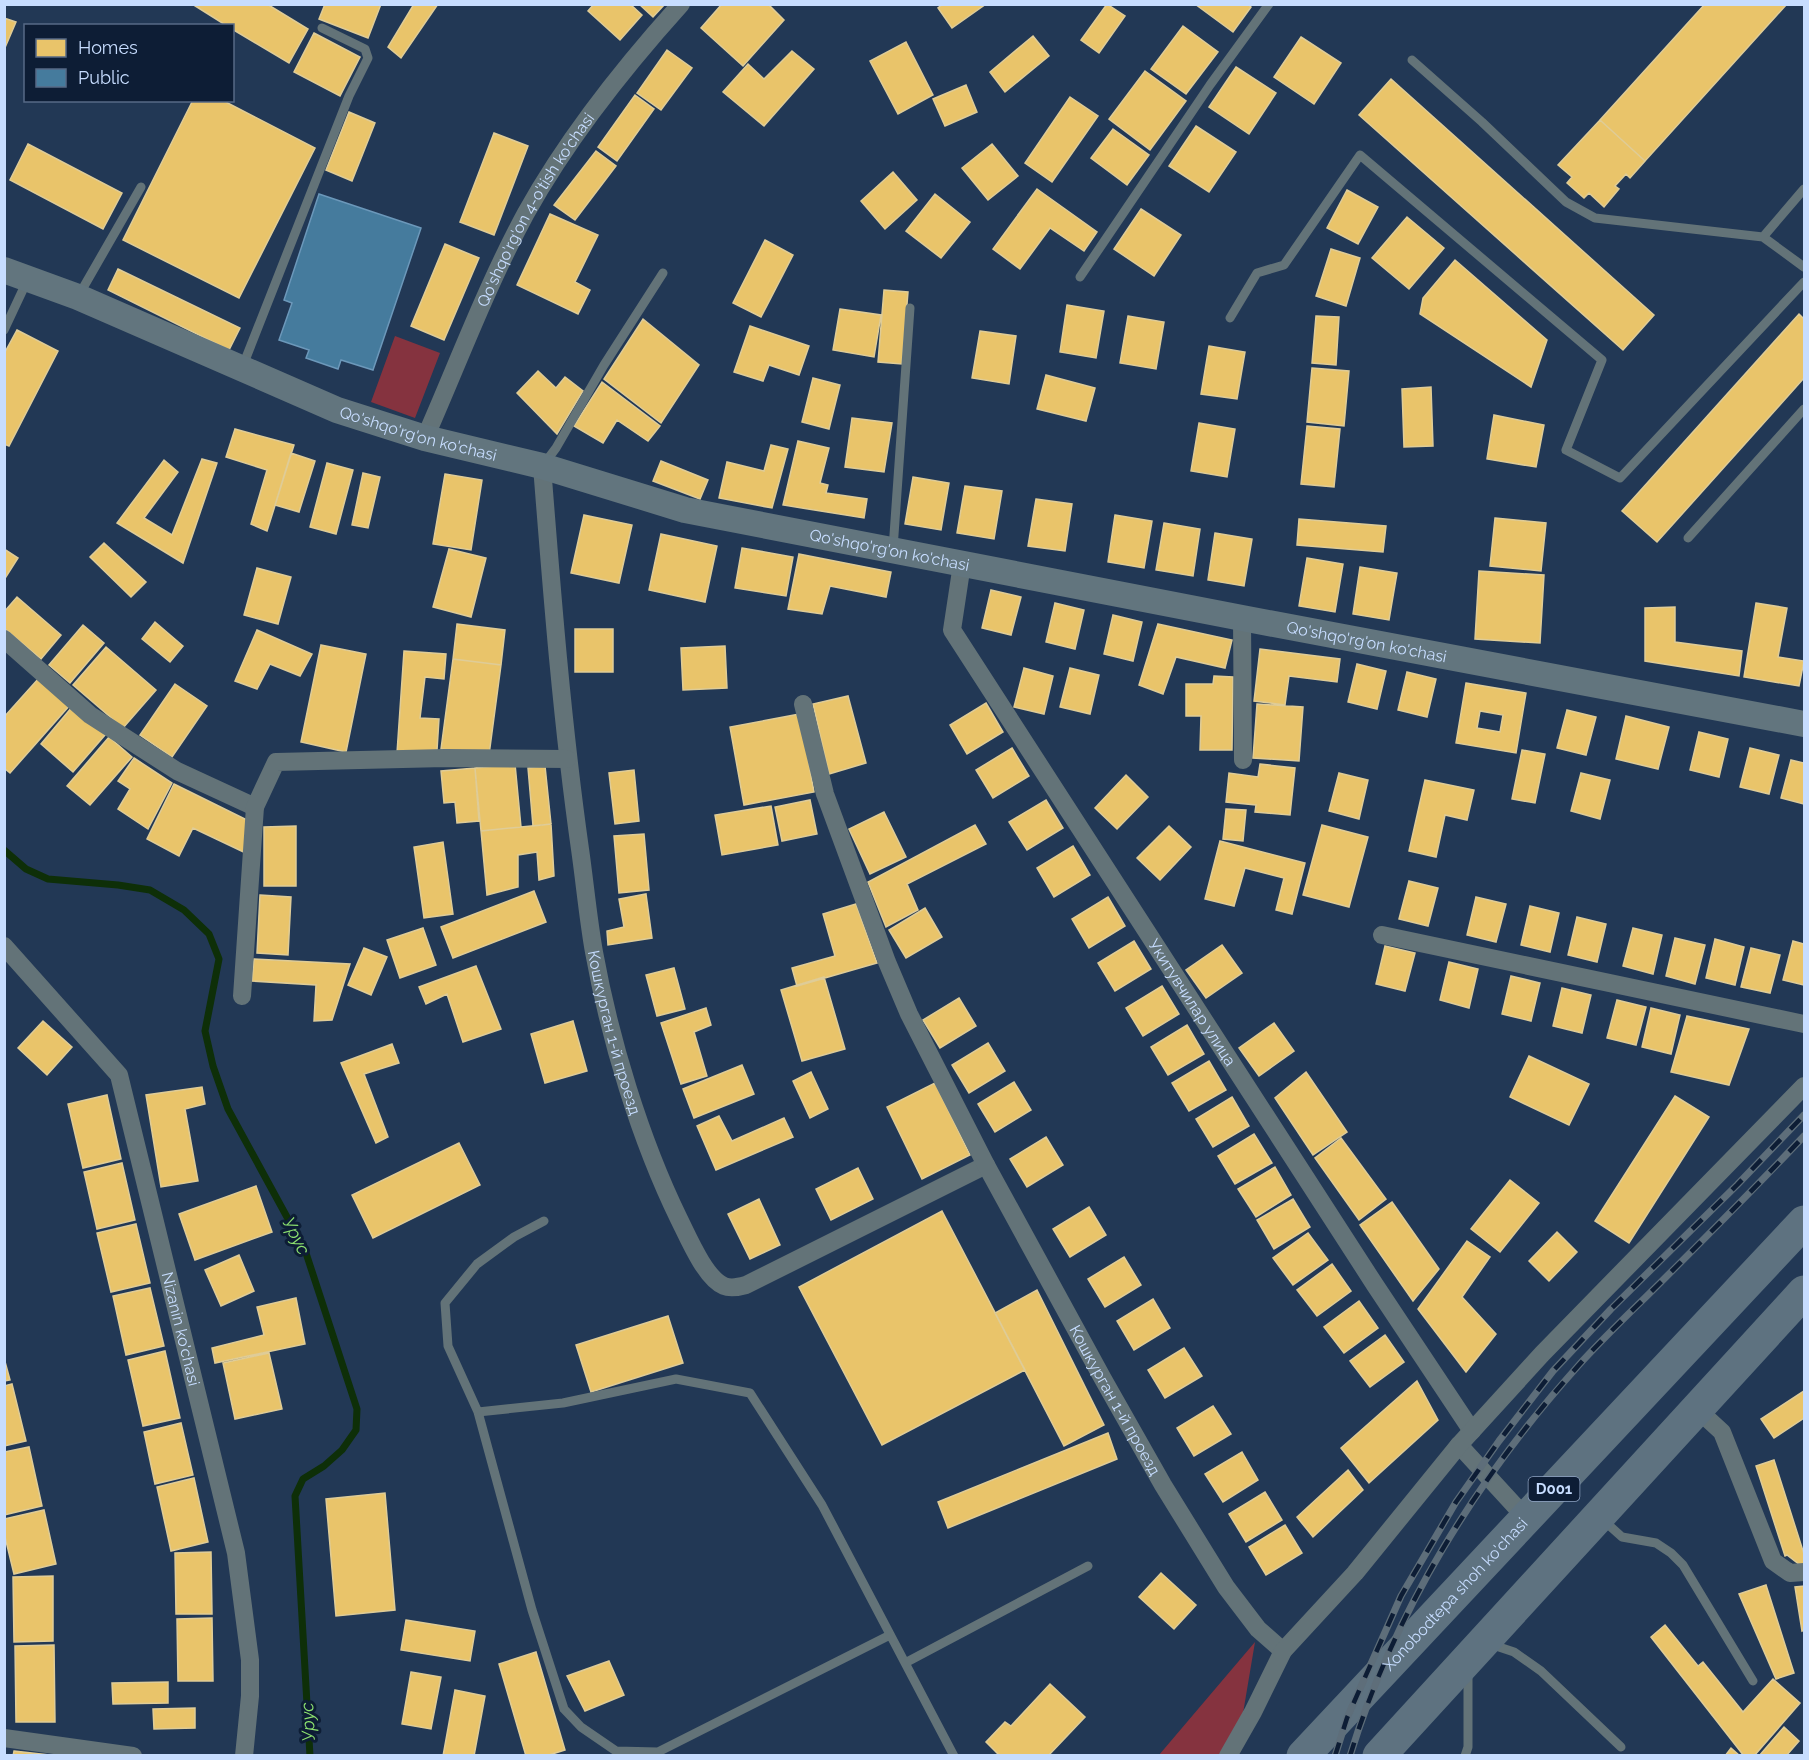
<svg xmlns="http://www.w3.org/2000/svg" width="1809" height="1760" font-family="Raleway,sans-serif">
	<rect width="100%" height="100%" fill="#223855"/>
	<path fill="#85333f" d="M395 336 440 353 415 418 371 402Z
		M1255 1642 1236 1755H1159Z"/>
	<path fill="#e9c46a" stroke="#dfcc97" stroke-width="1.5" fill-rule="evenodd" d="M192 4H267L308 29 289 63 232 29V26H227Z
		M325 4H381L368 38 319 19Z
		M414 4H438L401 58 388 47Z
		M594 4H630L642 15 620 40 588 11Z
		M639 4H665L653 17Z
		M722 4H768L784 20 743 66 701 28Z
		M943 4H986L952 28 938 8Z
		M1107 4 1125 16 1099 53 1081 40Z
		M1195 4H1248L1251 7 1233 32Z
		M1705 4H1787L1645 161 1600 120Z
		M4 18 16 22 4 50Z
		M1183 26 1218 52 1186 94 1151 69Z
		M314 33 360 57 340 96 294 72Z
		M1033 36 1049 56 1005 92 990 72Z
		M1301 37 1341 63 1314 104 1274 77Z
		M906 42 933 95 898 114 870 61Z
		M667 50 692 68 661 110 637 93Z
		M792 51 814 69 764 126 723 92 748 64 764 79Z
		M1236 67 1276 93 1249 134 1209 107Z
		M1145 71 1186 101 1150 150 1109 119Z
		M1391 79 1654 315 1623 350 1359 115Z
		M966 85 977 112 945 126 933 99Z
		M635 95 654 109 617 161 598 147Z
		M1070 97 1098 116 1052 182 1025 163Z
		M193 100H222L315 148 239 298 123 240Z
		M349 112 375 123 352 181 326 170Z
		M1600 120 1645 161 1630 178 1626 174 1615 186 1619 189 1604 207 1589 193 1584 198 1567 183 1572 177 1558 165Z
		M1196 126 1236 152 1209 192 1169 166Z
		M1113 129 1149 155 1127 185 1091 158Z
		M494 133 528 146 494 235 460 222Z
		M28 144 122 193 103 229 10 180Z
		M992 144 1018 176 988 200 962 168Z
		M596 151 616 166 575 220 554 205Z
		M893 172 917 200 885 229 861 201Z
		M1037 189 1097 232 1084 251 1050 228 1020 269 993 249Z
		M1347 190 1378 207 1358 244 1327 228Z
		M935 194 970 222 941 258 906 231Z
		M1141 209 1181 235 1154 276 1114 249Z
		M550 214 598 235 575 282 590 290 578 314 517 285Z
		M1407 217 1444 248 1409 289 1372 258Z
		M765 240 793 255 761 317 733 303Z
		M445 244 479 258 444 340 411 326Z
		M1331 249 1360 258 1346 306 1316 296Z
		M1455 260 1547 340 1531 387 1420 314 1423 298Z
		M118 269 240 328 229 350 108 290Z
		M884 290 908 292 902 364 878 362Z
		M1067 305 1104 311 1096 358 1060 352Z
		M840 309 881 315 874 357 833 350Z
		M1799 314 1804 319V378L1657 542 1622 511Z
		M1128 316 1164 322 1156 369 1120 363Z
		M1316 316 1339 317 1336 365 1312 363Z
		M643 319 699 365 661 423 604 379Z
		M750 326 809 346 799 375 769 365 763 381 734 372Z
		M17 330 58 351 9 446 4 444V354Z
		M980 331 1016 336 1009 384 972 378Z
		M1209 346 1245 352 1237 399 1201 394Z
		M1312 368 1349 371 1344 426 1307 422Z
		M538 371 556 388 565 377 583 391 557 434 517 393Z
		M1046 375 1095 388 1086 421 1037 409Z
		M813 378 840 385 829 429 802 422Z
		M602 382 660 426 648 441 617 420 603 443 574 426Z
		M1431 387 1433 446 1404 447 1402 389Z
		M1494 415 1544 425 1536 467 1487 459Z
		M852 418 892 423 884 472 845 467Z
		M1199 423 1235 429 1227 477 1191 471Z
		M1307 426 1340 429 1334 487 1301 484Z
		M235 429 294 445 267 531 251 524 267 470 226 457Z
		M798 441 829 448 820 483 828 485 826 493 867 499 864 518 783 505Z
		M771 445 788 449 772 508 719 498 727 462 764 471Z
		M291 453 315 461 299 512 275 505Z
		M202 459 217 463 183 563 117 523 164 460 178 472 144 518 172 535Z
		M661 461 708 480 700 499 653 481Z
		M327 463 353 470 336 534 310 527Z
		M363 473 380 477 368 528 352 525Z
		M445 474 482 480 471 550 433 544Z
		M913 477 949 483 941 530 905 524Z
		M965 486 1002 491 994 539 957 533Z
		M1036 499 1072 504 1065 551 1028 546Z
		M584 515 632 525 619 583 571 573Z
		M1115 515 1152 521 1144 568 1108 562Z
		M1495 518 1546 523 1541 571 1490 566Z
		M1299 519 1386 526 1383 552 1297 545Z
		M1164 523 1200 529 1193 576 1156 570Z
		M1215 533 1252 539 1244 586 1208 580Z
		M661 534 717 546 705 602 649 590Z
		M104 543 146 582 131 597 90 557Z
		M742 548 793 557 786 596 735 588Z
		M4 549 18 558 4 580Z
		M449 549 486 558 471 617 433 607Z
		M799 554 891 572 886 597 830 586 822 614 788 609Z
		M1307 558 1343 564 1335 612 1299 606Z
		M1360 567 1397 573 1389 620 1353 614Z
		M257 568 291 577 278 624 244 615Z
		M1479 571 1544 575 1540 643 1475 639Z
		M991 590 1021 597 1011 635 982 628Z
		M17 597 61 635 41 659 4 628V612Z
		M1055 603 1084 610 1075 649 1046 642Z
		M1756 603 1787 608 1778 657 1804 661 1799 686 1744 677Z
		M1675 607V642L1742 651 1739 676 1645 661V608Z
		M1113 615 1142 622 1133 661 1104 654Z
		M155 622 183 646 170 662 142 639Z
		M457 624 505 630 501 665 453 659Z
		M1158 624 1232 640 1225 668 1176 657 1163 694 1139 685Z
		M83 625 104 643 70 683 49 665Z
		M575 629H613V672H575Z
		M257 630 312 654 300 676 270 664 257 689 235 681Z
		M321 645 366 654 346 752 301 742Z
		M725 646 727 688 683 690 681 648Z
		M106 647 156 690 123 728 73 685Z
		M1260 649 1340 659 1337 682 1289 676 1285 705 1254 701Z
		M404 651 446 654 444 679 425 677 420 718 439 719 437 750 397 753Z
		M453 659 501 665 489 755 441 749Z
		M1357 664 1386 671 1377 709 1348 702Z
		M1024 668 1053 676 1044 714 1014 707Z
		M1070 668 1099 675 1090 714 1060 707Z
		M1407 672 1436 679 1427 717 1398 710Z
		M1214 676 1233 677 1232 750H1200L1201 716H1186V684H1213Z
		M39 678 70 705 10 773 4 768V717Z
		M1466 683 1526 693 1516 753 1456 743ZM1480 711 1503 715 1500 732 1477 728Z
		M175 684 207 706 172 757 140 735Z
		M848 696 866 763 829 774 813 704Z
		M986 703 1003 732 967 754 950 725Z
		M1257 704 1303 707 1299 761 1253 758Z
		M72 707 105 735 73 772 41 744Z
		M1567 710 1596 717 1586 755 1557 748Z
		M800 714 814 792 744 805 730 727Z
		M1626 716 1669 727 1658 769 1616 759Z
		M1699 732 1728 739 1719 777 1690 770Z
		M109 737 132 757 90 805 67 786Z
		M1012 748 1029 776 993 798 976 770Z
		M1750 748 1779 755 1769 794 1740 787Z
		M1522 750 1545 754 1535 803 1512 799Z
		M134 758 172 783 148 829 118 809 130 789 118 781Z
		M1791 760 1804 763V804L1781 798Z
		M515 764 521 827 481 831 475 768Z
		M1260 764 1295 768 1290 815 1255 812 1256 805 1226 802 1229 773 1258 777Z
		M545 766 551 824 533 826 528 768Z
		M475 768 479 821 457 823 455 802 444 803 441 771Z
		M634 770 639 821 615 824 609 773Z
		M1339 773 1368 780 1359 819 1329 811Z
		M1581 773 1610 780 1600 819 1571 811Z
		M1126 775 1148 797 1117 829 1095 808Z
		M1425 780 1474 790 1467 820 1445 815 1436 857 1409 851Z
		M174 784 253 823 250 855 193 828 179 856 147 839Z
		M810 800 817 834 782 841 775 807Z
		M1046 800 1063 828 1027 850 1009 822Z
		M771 806 778 845 722 855 715 815Z
		M1226 809 1246 810 1243 841 1223 839Z
		M884 812 906 857 870 874 849 829Z
		M551 824 554 876 539 880 537 852 518 855V887L487 895 481 831Z
		M975 825 986 844 907 884 918 910 886 927 868 882Z
		M1322 825 1368 837 1349 907 1303 895Z
		M296 826V886H264V827Z
		M1169 826 1191 847 1160 880 1137 858Z
		M644 834 649 890 619 893 614 836Z
		M1220 841 1305 863 1292 914 1276 910 1284 878 1245 868 1234 906 1205 899Z
		M443 842 453 914 424 918 414 847Z
		M1073 846 1090 875 1054 897 1037 868Z
		M1409 881 1438 888 1428 926 1399 919Z
		M534 891 546 922 453 958 441 927Z
		M646 894 652 938 608 945 607 931 624 927 619 899Z
		M260 895 291 897 288 955 257 953Z
		M1108 897 1125 926 1089 948 1072 919Z
		M1476 897 1506 904 1496 942 1467 935Z
		M856 904 877 963 797 986 792 968 835 956 823 914Z
		M1530 906 1559 913 1550 952 1521 945Z
		M925 908 942 937 906 958 889 930Z
		M1577 917 1606 924 1597 962 1568 955Z
		M423 928 436 965 400 978 387 940Z
		M1633 928 1662 935 1653 974 1623 966Z
		M1675 938 1705 945 1695 984 1666 976Z
		M1715 939 1744 947 1735 985 1706 978Z
		M1134 941 1151 969 1115 991 1098 963Z
		M1793 941 1804 944V985L1783 980Z
		M1222 945 1242 973 1206 998 1186 970Z
		M1385 946 1415 953 1405 991 1376 984Z
		M364 948 387 957 371 995 348 985Z
		M1751 948 1780 955 1770 993 1741 987Z
		M254 959 350 964 332 1020 314 1021 316 985 252 981Z
		M1449 962 1478 969 1469 1008 1440 1000Z
		M476 966 501 1029 463 1042 447 994 426 1004 419 987Z
		M674 968 685 1009 657 1016 646 975Z
		M1511 976 1540 983 1531 1021 1502 1014Z
		M824 977 845 1049 802 1061 781 990Z
		M1162 986 1179 1014 1143 1036 1126 1008Z
		M1562 988 1591 995 1582 1033 1553 1026Z
		M959 998 976 1026 940 1048 923 1020Z
		M1617 1000 1646 1007 1636 1045 1607 1038Z
		M706 1008 711 1025 694 1032 707 1076 681 1084 661 1023Z
		M1651 1008 1680 1015 1671 1054 1642 1047Z
		M1687 1016 1749 1029 1729 1085 1671 1072Z
		M43 1021 72 1047 47 1075 18 1048Z
		M573 1021 587 1071 545 1083 531 1034Z
		M1274 1023 1294 1051 1259 1076 1239 1048Z
		M1187 1025 1204 1054 1168 1075 1151 1047Z
		M988 1043 1005 1071 969 1093 952 1065Z
		M392 1044 399 1063 364 1074 388 1137 376 1143 341 1063Z
		M1529 1056 1589 1084 1569 1125 1510 1097Z
		M1209 1061 1226 1090 1189 1111 1172 1083Z
		M742 1065 754 1094 694 1118 683 1089Z
		M811 1072 828 1109 810 1118 793 1081Z
		M1306 1072 1347 1132 1313 1155 1275 1098Z
		M1014 1082 1031 1110 995 1132 978 1104Z
		M935 1083 970 1155 922 1179 887 1107Z
		M202 1087 205 1104 185 1109 198 1181 161 1187 146 1095Z
		M107 1095 121 1159 83 1168 68 1104Z
		M1675 1096 1709 1117 1629 1243 1595 1221Z
		M1232 1097 1249 1126 1213 1147 1196 1119Z
		M719 1116 732 1141 784 1118 793 1137 716 1170 697 1126Z
		M1254 1134 1272 1163 1235 1184 1218 1156Z
		M1046 1137 1063 1165 1027 1187 1010 1159Z
		M1341 1138 1386 1199 1359 1220 1315 1158Z
		M459 1143 480 1185 373 1238 352 1195Z
		M122 1163 135 1220 97 1229 84 1172Z
		M1275 1167 1291 1195 1256 1217 1238 1189Z
		M858 1168 873 1199 831 1220 816 1189Z
		M1510 1180 1539 1203 1500 1252 1471 1229Z
		M256 1186 272 1232 195 1260 179 1214Z
		M759 1199 780 1245 750 1259 728 1214Z
		M1293 1199 1310 1227 1274 1249 1257 1220Z
		M1392 1202 1439 1269 1413 1301 1360 1225Z
		M1089 1207 1106 1235 1070 1257 1053 1229Z
		M942 1211 1025 1370 882 1445 799 1287Z
		M136 1224 150 1283 111 1292 97 1233Z
		M1557 1232 1577 1252 1549 1281 1529 1261Z
		M1308 1233 1328 1260 1293 1285 1273 1258Z
		M1467 1241 1490 1257 1462 1297 1496 1334 1466 1372 1418 1309Z
		M239 1255 254 1291 221 1306 205 1270Z
		M1124 1257 1141 1285 1105 1307 1088 1279Z
		M1332 1264 1351 1291 1317 1316 1297 1290Z
		M150 1288 164 1346 126 1355 113 1296Z
		M1037 1290 1104 1425 1064 1446 995 1313Z
		M296 1298 305 1344 215 1363 212 1348 264 1335 257 1307Z
		M1153 1299 1170 1328 1134 1350 1117 1321Z
		M1359 1301 1378 1328 1344 1353 1324 1327Z
		M668 1316 683 1363 591 1392 576 1345Z
		M1385 1335 1404 1362 1370 1387 1350 1361Z
		M1184 1348 1202 1376 1165 1398 1148 1370Z
		M165 1351 180 1418 143 1426 128 1360Z
		M269 1353 282 1409 235 1419 223 1363Z
		M4 1358 10 1380 4 1381Z
		M1417 1381 1438 1420 1369 1483 1341 1448Z
		M12 1384 26 1441 4 1446V1386Z
		M1804 1391V1418L1774 1438 1761 1419Z
		M1213 1406 1231 1434 1194 1456 1177 1428Z
		M181 1423 193 1475 155 1484 144 1432Z
		M1108 1433 1117 1459 948 1528 938 1502Z
		M29 1447 42 1506 4 1515V1452Z
		M1242 1452 1258 1480 1223 1502 1205 1474Z
		M1774 1460 1804 1554V1565H1800L1787 1555 1785 1556 1756 1466Z
		M1348 1470 1363 1490 1313 1537 1297 1517Z
		M194 1478 208 1542 171 1551 157 1487Z
		M1265 1492 1282 1520 1246 1542 1229 1514Z
		M385 1493 395 1610 336 1616 326 1499Z
		M44 1510 56 1564 14 1574 4 1533V1519Z
		M1285 1525 1302 1553 1266 1575 1249 1547Z
		M211 1552 212 1614H176L175 1553Z
		M1161 1573 1196 1605 1174 1629 1139 1597Z
		M53 1576V1641L14 1642 13 1577Z
		M1766 1585 1794 1673 1776 1679 1739 1594Z
		M1804 1586V1630L1802 1631 1795 1587Z
		M212 1618 213 1681H178L177 1619Z
		M406 1620 475 1631 470 1661 401 1650Z
		M1665 1625 1698 1666 1703 1662 1743 1712 1773 1679 1800 1703 1754 1756H1744L1651 1637Z
		M54 1645 55 1722H16L15 1646Z
		M536 1652 565 1750 546 1756H526L499 1664Z
		M609 1661 624 1695 585 1711 567 1676Z
		M411 1672 441 1677 431 1729 402 1724Z
		M168 1682V1703L113 1704 112 1683Z
		M1050 1684 1085 1717 1048 1756H1000L986 1742 1005 1722 1011 1726Z
		M455 1690 485 1696 474 1756H443Z
		M195 1708V1728L154 1729 153 1709Z
		M1784 1727 1799 1741 1786 1756H1759Z
		M1731 1748 1740 1756H1725Z
		M14 1751 50 1755 13 1756Z"/>
	<path fill="#457b9d" stroke="#6c98ba" stroke-width="1.5" d="M319 194 421 228 373 370 341 360 338 369 306 358 309 350 279 340 292 303 284 300Z"/>
	<g fill="none" stroke-linecap="round" stroke-linejoin="round">
		<path stroke="#0e2f08" stroke-width="7" d="M4 850 26 869 48 879 118 885 150 890 184 910 209 934 219 959 205 1031 213 1066 228 1109 305 1250 357 1409 356 1430 342 1450 324 1466 303 1479 295 1496 310 1756"/>
		<path stroke="#637378" stroke-width="9" d="M1412 60 1482 122 1566 202 1595 218 1763 237 1804 267
			M1763 237 1804 189
			M1080 277 1210 85 1269 4
			M79 295 141 187
			M1230 318 1257 273 1284 265 1360 155 1602 360 1566 450 1620 478 1804 282
			M4 330 27 281
			M242 368 349 96 368 58 365 49 322 28
			M544 464 556 448 604 365 663 273
			M1688 538 1804 409
			M893 549 910 308
			M544 1221 514 1237 477 1264 445 1303 448 1346 478 1412 532 1610 564 1709 581 1727 616 1751 658 1752 890 1635
			M478 1412 563 1403 676 1379 750 1393 822 1505 954 1756
			M1602 1519 1622 1537 1656 1543 1671 1553 1683 1565 1753 1681
			M1490 1644 1514 1652 1541 1671 1621 1747
			M905 1663 1088 1566
			M1465 1756 1468 1747V1671"/>
		<g stroke="#637378" stroke-width="18">
			<path id="s1" d="M425 438C458 363 487 285 526 213 566 141 626 65 681 4"/>
			<path id="s2" d="M542 466C552 594 562 722 580 849 585 884 588 918 594 952 610 1040 640 1139 679 1219 688 1237 705 1278 724 1286 731 1289 739 1287 746 1285L986 1165"/>
			<path id="s3" d="M962 564 952 630 1375 1285 1472 1431"/>
			<path d="M1242 618 1243 760"/>
			<path d="M4 639 90 715 177 771 255 807"/>
			<path id="s4" d="M803 704 825 794 887 962 909 1014 986 1165 1103 1379 1163 1485 1226 1587 1258 1629 1283 1651"/>
			<path d="M1382 935 1804 1024"/>
			<path id="s5" d="M4 946 119 1075 236 1553 250 1660V1696L244 1756"/>
			<path d="M242 996 255 807 276 762 445 758 567 759"/>
			<path d="M1697 1409 1722 1432 1773 1561 1790 1573 1804 1572"/>
			<path d="M1459 1445 1526 1518"/>
			<path d="M4 1738 133 1756"/>
			<path d="M1228 1756 1253 1712 1283 1651 1355 1573 1459 1445 1542 1354 1804 1086"/>
		</g>
		<path stroke="#62757e" stroke-width="26" id="s6" d="M4 270 78 297 337 410 425 438 542 466 685 510 1242 618 1804 724"/>
		<g stroke="#5e7280" stroke-width="33">
			<path id="s7" d="M1303 1756 1804 1222"/>
			<path d="M1379 1756 1804 1292"/>
		</g>
		<defs>
			<path id="rail" d="M1335 1756 1347 1718 1401 1596 1456 1502 1499 1441 1553 1371 1611 1309 1737 1185 1804 1115
				M1350 1756C1394 1612 1477 1478 1578 1366 1604 1337 1633 1310 1661 1282 1709 1234 1757 1186 1804 1136"/>
		</defs>
		<use href="#rail" stroke="#5e6e7a" stroke-width="7"/>
		<use href="#rail" stroke="#0d1d35" stroke-width="4.5" stroke-dasharray="14" stroke-linecap="butt"/>
	</g>
	<g text-anchor="middle" stroke-width="6" stroke-linejoin="round" paint-order="stroke">
		<rect fill="#0d1d35" stroke="#8fa3c2" stroke-width="1.5" x="1528.5" y="1477" width="51" height="24" rx="4.5"/>
		<g font-size="15" font-weight="bold" fill="#c7ddff">
			<text x="1554" y="1494">D001</text>
		</g>
		<g font-size="16" fill="#c7ddff" stroke="#0d1d35">
			<text dy="6" stroke="none"><textPath href="#s1" startOffset="254">Qo'shqo'rg'on 4-o'tish ko'chasi</textPath></text>
			<text dy="6" stroke="none"><textPath href="#s6" startOffset="446">Qo'shqo'rg'on ko'chasi</textPath></text>
			<text dy="6" stroke="none"><textPath href="#s6" startOffset="932">Qo'shqo'rg'on ko'chasi</textPath></text>
			<text dy="6" stroke="none"><textPath href="#s6" startOffset="1418">Qo'shqo'rg'on ko'chasi</textPath></text>
			<text dy="6" stroke="none"><textPath href="#s3" startOffset="510">Укитувчилар улица</textPath></text>
			<text dy="6" stroke="none"><textPath href="#s2" startOffset="572">Кошкурган 1-й проезд</textPath></text>
			<text dy="6" stroke="none"><textPath href="#s5" startOffset="434">Nizanin ko'chasi</textPath></text>
			<text dy="6" stroke="none"><textPath href="#s4" startOffset="766">Кошкурган 1-й проезд</textPath></text>
			<text dy="6" stroke="none"><textPath href="#s7" startOffset="222">Xonobodtepa shoh ko'chasi</textPath></text>
		</g>
		<g font-size="18" font-style="italic" fill="#8de270" stroke="#0d1d35">
			<text transform="translate(296 1236) rotate(63)" y="6">Урус</text>
			<text transform="translate(308 1722) rotate(-93)" y="6">Урус</text>
		</g>
	</g>
	<rect width="1809" height="1760" fill="none" stroke="#c7ddff" stroke-width="12"/>
	<rect x="24" y="24" width="210" height="78" fill="#0d1d35" stroke="#576a86" stroke-width="1.5"/>
	<rect x="36" y="39" width="30" height="18" fill="#e9c46a" stroke="#576a86" stroke-width="1.5"/>
	<text x="78" y="54" font-size="18" fill="#c7ddff">Homes</text>
	<rect x="36" y="69" width="30" height="18" fill="#457b9d" stroke="#576a86" stroke-width="1.5"/>
	<text x="78" y="84" font-size="18" fill="#c7ddff">Public</text>
</svg>
